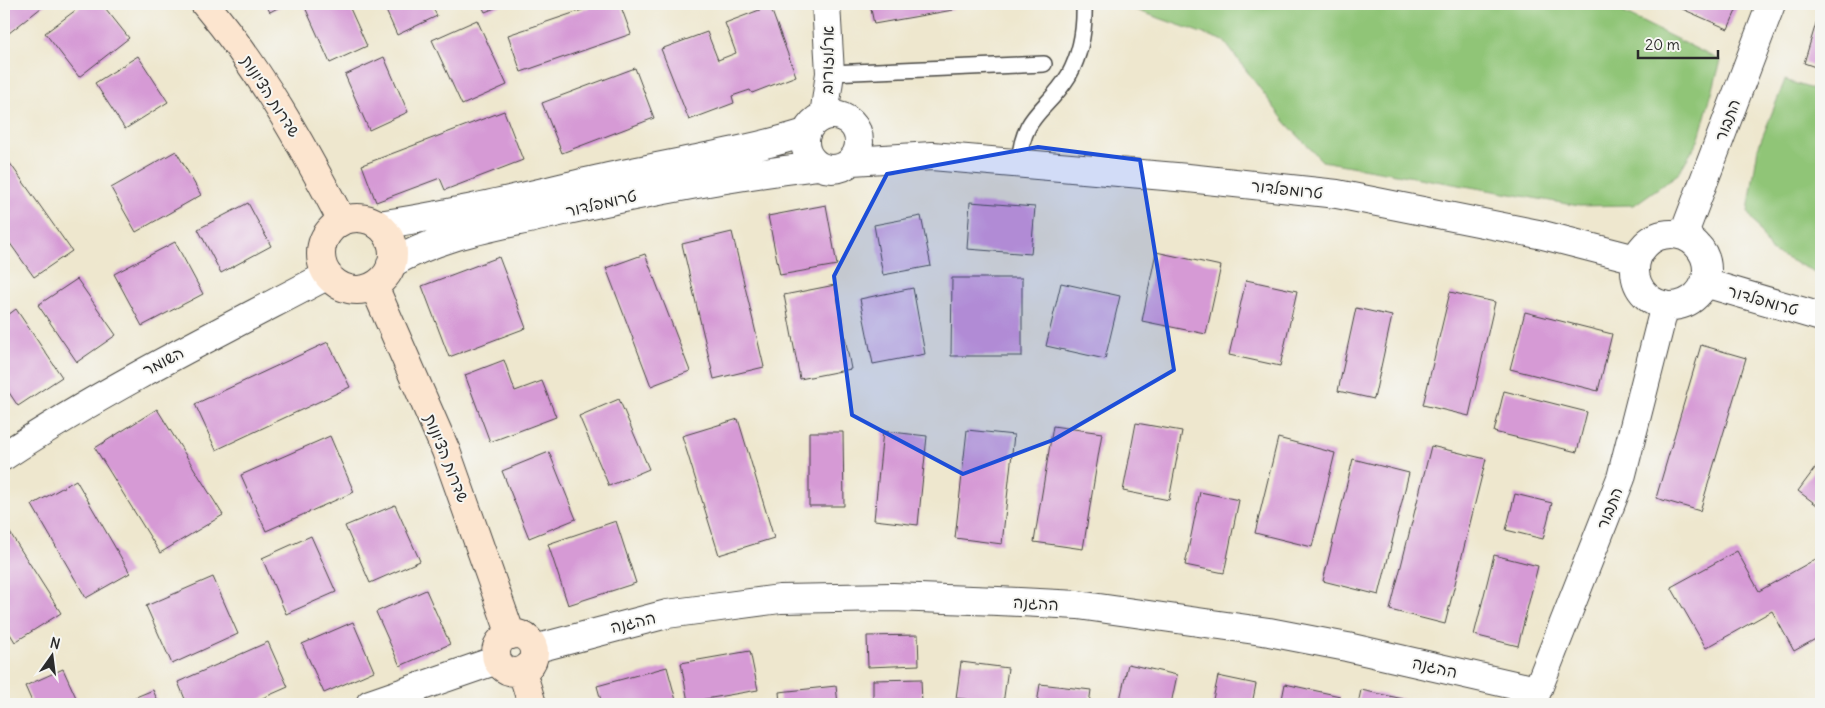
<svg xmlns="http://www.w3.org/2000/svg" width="1825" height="708" font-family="Delius,'Playpen Sans Hebrew',sans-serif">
	<rect width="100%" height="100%" fill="#f6f6f2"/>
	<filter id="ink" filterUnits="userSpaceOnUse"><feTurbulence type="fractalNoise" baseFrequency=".02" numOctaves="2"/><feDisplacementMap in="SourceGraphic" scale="10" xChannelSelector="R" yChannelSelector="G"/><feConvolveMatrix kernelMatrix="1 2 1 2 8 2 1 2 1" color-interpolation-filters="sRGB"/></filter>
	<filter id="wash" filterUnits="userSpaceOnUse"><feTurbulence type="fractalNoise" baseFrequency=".0096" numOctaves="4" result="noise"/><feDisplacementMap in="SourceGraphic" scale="20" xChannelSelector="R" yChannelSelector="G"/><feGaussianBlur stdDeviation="1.12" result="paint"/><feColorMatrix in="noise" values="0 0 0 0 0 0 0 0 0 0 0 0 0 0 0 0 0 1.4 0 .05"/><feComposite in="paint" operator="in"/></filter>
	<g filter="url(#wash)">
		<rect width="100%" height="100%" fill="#eee7ce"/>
		<path fill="#90c577" stroke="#5e7851" d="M1119 4H1606L1721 61 1698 141 1678 174 1634 205 1579 206 1322 161 1286 123 1224 41Z
			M1785 80 1821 92V275L1771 251 1748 211 1758 148Z"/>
		<g id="blocks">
			<path fill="#d69ad5" d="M4 4H46L4 37Z
				M84 4H102L129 38 79 77 45 33Z
				M265 4H285L270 12Z
				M307 4H348L367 46 330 63 304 5Z
				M383 4H431L437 16 397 35Z
				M481 4H505L485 12Z
				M600 4H620L631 34 521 72 508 35Z
				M870 4H951L953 10 874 24Z
				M1671 4H1739L1728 29Z
				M770 6 796 76 752 93 750 90 732 96 734 103 689 120 661 49 707 32 718 60 736 53 725 23Z
				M477 20 507 85 462 105 432 40Z
				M1817 20 1821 22V69L1804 63Z
				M138 56 168 102 125 129 95 83Z
				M384 57 408 112 369 130 345 75Z
				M635 68 654 118 562 153 542 103Z
				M504 111 523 160 445 190 440 178 376 202 362 165Z
				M176 151 201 195 136 232 111 188Z
				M7 159 72 251 34 277 4 235V161Z
				M970 202 1035 207 1031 254 967 249Z
				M248 203 271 246 221 273 198 229Z
				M826 205 837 265 780 275 768 216Z
				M921 216 931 266 883 275 874 225Z
				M732 232 764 367 714 379 682 244Z
				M175 242 203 294 142 326 114 274Z
				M1156 252 1221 266 1206 334 1142 321Z
				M645 254 690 371 651 386 606 268Z
				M499 257 526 328 449 357 422 286Z
				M952 278H1022V356H951Z
				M77 279 116 335 77 362 38 305Z
				M1246 280 1297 291 1280 366 1229 355Z
				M1061 283 1120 296 1105 359 1046 346Z
				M835 285 851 369 800 379 784 295Z
				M913 288 925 354 873 364 860 299Z
				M1450 292 1495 302 1469 416 1423 405Z
				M1356 308 1392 316 1374 399 1338 391Z
				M16 309 62 377 18 406 4 385V318Z
				M1525 312 1612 334 1598 391 1510 369Z
				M328 342 350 387 216 450 195 404Z
				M1701 345 1746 358 1700 511 1656 498Z
				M504 360 515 391 542 381 556 417 490 442 465 375Z
				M1504 391 1587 412 1577 452 1494 432Z
				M619 399 649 469 609 486 579 416Z
				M157 409 223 515 160 553 95 448Z
				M738 419 774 538 719 555 682 436Z
				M1136 423 1182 431 1169 500 1123 491Z
				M1053 426 1102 433 1083 549 1034 542Z
				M967 430 1014 435 1002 544 955 538Z
				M883 431 927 436 918 525 874 520Z
				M809 432H843L844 506H809Z
				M330 436 354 492 266 531 241 475Z
				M1278 438 1335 453 1312 547 1255 533Z
				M1431 446 1486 459 1445 624 1390 610Z
				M549 452 576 519 529 538 502 471Z
				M1353 459 1409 473 1379 595 1323 581Z
				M1821 460V508L1798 491Z
				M76 480 130 573 86 598 32 505Z
				M1200 492 1239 500 1224 573 1185 565Z
				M1515 494 1552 503 1543 539 1506 530Z
				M395 505 420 561 370 583 345 526Z
				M616 521 636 583 568 605 548 544Z
				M7 528 61 613 15 642 4 624V530Z
				M311 536 336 592 286 614 262 558Z
				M1737 551 1759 591 1821 556V636L1794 651 1772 611 1706 648 1671 587Z
				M1494 555 1538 566 1518 646 1474 635Z
				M213 577 238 634 172 664 146 606Z
				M426 590 450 644 400 666 376 612Z
				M353 622 374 671 324 693 302 644Z
				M918 635 919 665 868 667 867 636Z
				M268 642 288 687 249 704H187L178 682Z
				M750 651 758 690 688 702 681 663Z
				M961 662 1008 668 1003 704 956 698Z
				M1128 664 1177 675 1171 704H1119Z
				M667 667 677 704H602L597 686Z
				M63 669 79 704H33L25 686Z
				M1218 676 1256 684 1252 704H1212Z
				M921 679 922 704H873V680Z
				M1040 684 1091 690 1089 704H1037Z
				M1285 684 1340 696 1338 704H1281Z
				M836 686 838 704H780L779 692Z
				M153 690 159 704H119Z
				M1361 690 1413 701 1412 704H1358Z"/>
		</g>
	</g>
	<g filter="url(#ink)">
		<use href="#blocks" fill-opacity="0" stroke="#484743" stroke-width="1"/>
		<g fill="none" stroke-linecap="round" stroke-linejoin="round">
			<defs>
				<path id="lane" d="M830 73 1044 64
					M1019 163C1023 112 1046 113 1069 75 1081 53 1085 29 1084 4"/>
				<path id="street" d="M805 142a27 27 0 1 1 54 0a27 27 0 1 1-54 0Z
					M824 116 830 73 826 4
					M852 161 932 156 1188 178 1337 194 1543 235 1636 259
					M378 225C457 214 532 194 609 177 675 162 741 153 805 133
					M1635 270a36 36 0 1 1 72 0a36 36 0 1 1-72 0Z
					M1683 236 1771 4
					M391 264C437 236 490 228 542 216 633 195 724 177 817 166
					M1705 283 1821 317
					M4 456C107 388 218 333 328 275
					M534 649 667 614 780 599 893 597 998 601 1078 605 1269 632 1347 647 1536 690
					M370 704 497 660
					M1532 704 1621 478 1665 305"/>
				<path id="secondary" d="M205 4C261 70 302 145 342 221
					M321 254a36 36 0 1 1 72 0a36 36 0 1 1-72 0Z
					M374 286 446 451 511 635
					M496 653a19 19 0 1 1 38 0a19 19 0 1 1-38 0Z
					M522 671 532 704"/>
			</defs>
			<use href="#lane" stroke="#484743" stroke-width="18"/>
			<use href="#street" stroke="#484743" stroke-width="30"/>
			<use href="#secondary" stroke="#484743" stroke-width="30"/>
			<use href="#lane" stroke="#fff" stroke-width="15"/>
			<use href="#street" stroke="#fff" stroke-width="28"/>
			<use href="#secondary" stroke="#fce5cf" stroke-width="28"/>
		</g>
	</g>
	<path fill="#1d4ed8" fill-opacity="0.2" stroke="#1d4ed8" stroke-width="4" stroke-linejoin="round" d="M1038 147 1140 160 1174 370 1053 440 963 474 852 415 834 276 887 174Z"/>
	<g text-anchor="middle" stroke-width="4" stroke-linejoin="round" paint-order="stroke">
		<g font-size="16" fill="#2b2b2b" stroke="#f6f6f2">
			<text transform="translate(827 60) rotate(-89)" y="6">ארלוזורוב</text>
			<text transform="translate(271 96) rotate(57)" y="6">שדרות הציונות</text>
			<text transform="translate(1727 120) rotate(-69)" y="6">התבור</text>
			<text transform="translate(1287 189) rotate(6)" y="6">טרומפלדור</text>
			<text transform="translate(601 203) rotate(-13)" y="6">טרומפלדור</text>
			<text transform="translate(1763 300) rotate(16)" y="6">טרומפלדור</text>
			<text transform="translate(163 361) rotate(-28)" y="6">השומר</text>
			<text transform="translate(447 458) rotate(68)" y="6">שדרות הציונות</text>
			<text transform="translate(1609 508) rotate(-68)" y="6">התבור</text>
			<text transform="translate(1036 603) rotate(3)" y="6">ההגנה</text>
			<text transform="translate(633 622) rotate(-13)" y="6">ההגנה</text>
			<text transform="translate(1435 667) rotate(13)" y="6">ההגנה</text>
		</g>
	</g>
	<rect width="1825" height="708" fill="none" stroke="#f6f6f2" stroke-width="20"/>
	<g transform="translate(52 656) rotate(14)" stroke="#f6f6f2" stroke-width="4" paint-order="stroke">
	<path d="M0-4L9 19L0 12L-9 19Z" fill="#2b2b2b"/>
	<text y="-8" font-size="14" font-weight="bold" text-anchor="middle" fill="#2b2b2b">N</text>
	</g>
	<path d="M1638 50v8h80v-8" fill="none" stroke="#2b2b2b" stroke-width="2.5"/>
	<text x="1645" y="50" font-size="15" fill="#2b2b2b" stroke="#f6f6f2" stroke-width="4" paint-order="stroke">20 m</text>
</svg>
